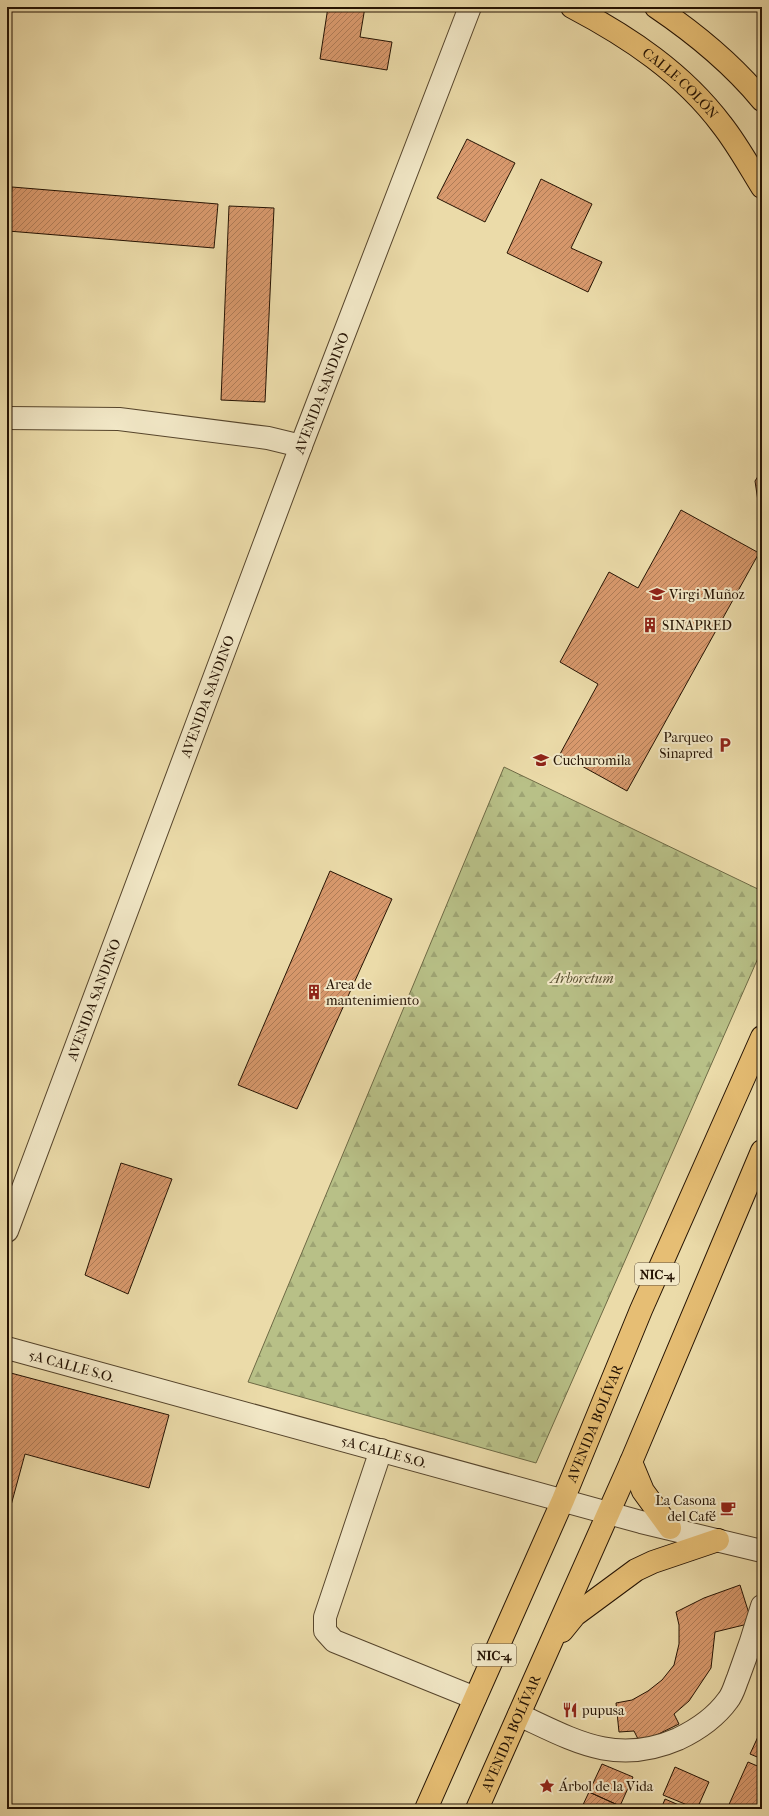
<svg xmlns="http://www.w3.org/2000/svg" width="769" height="1816" font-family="'IM FELL French Canon',serif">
	<defs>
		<pattern id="forest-firs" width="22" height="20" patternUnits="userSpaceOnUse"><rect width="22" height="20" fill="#b8c087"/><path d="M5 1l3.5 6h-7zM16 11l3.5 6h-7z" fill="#9ea473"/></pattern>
		<pattern id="building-hatch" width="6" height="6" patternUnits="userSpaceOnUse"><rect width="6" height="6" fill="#d8996d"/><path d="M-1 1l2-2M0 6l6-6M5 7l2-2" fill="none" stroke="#af7c57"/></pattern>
	</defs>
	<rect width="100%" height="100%" fill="#ebdba9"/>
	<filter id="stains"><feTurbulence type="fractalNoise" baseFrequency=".005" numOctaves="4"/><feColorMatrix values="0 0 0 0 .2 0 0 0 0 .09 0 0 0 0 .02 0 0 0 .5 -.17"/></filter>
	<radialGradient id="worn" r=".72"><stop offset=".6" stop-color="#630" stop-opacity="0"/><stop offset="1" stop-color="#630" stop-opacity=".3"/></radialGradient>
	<path fill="url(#forest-firs)" stroke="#6e6a45" d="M504 767 762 891V949L536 1463 248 1382Z"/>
	<path fill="url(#building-hatch)" stroke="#251303" d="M328 7H365L360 37 392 42 387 70 320 59Z
		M467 139 515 163 485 222 437 198Z
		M541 179 592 204 571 248 602 262 588 292 507 253Z
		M12 187 218 204 214 248 8 231Z
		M229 206 274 208 265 402 221 400Z
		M762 470V528L755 481Z
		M681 510 759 553 627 791 560 754 598 684 560 662 609 572 638 588Z
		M330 871 392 899 297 1109 238 1085Z
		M121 1163 172 1179 128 1294 85 1275Z
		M7 1372 169 1415 149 1488 25 1454 7 1520Z
		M740 1585 752 1623 715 1632 711 1668 689 1701 674 1714 679 1724 640 1743 634 1731 619 1732 616 1703 632 1700 648 1691 662 1680 674 1665 679 1644V1625L676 1612 704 1598Z
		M762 1728V1759L750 1754Z
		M748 1762 762 1768V1809H727Z
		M602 1764 633 1777 620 1806 589 1792Z
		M675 1767 709 1782 697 1809 663 1795Z
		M589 1792 620 1806 618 1809H581Z
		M665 1799 688 1809H661Z"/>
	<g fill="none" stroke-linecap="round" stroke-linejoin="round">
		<defs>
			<g id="minor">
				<path d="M7 418 119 419 268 438 301 446"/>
				<path id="s1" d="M7 1231 301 446 470 7"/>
				<path id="s2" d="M7 1348 641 1522 762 1551"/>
				<path d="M381 1450 325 1617V1631L334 1641 475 1698"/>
				<path d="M519 1715C575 1741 616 1766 678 1739 697 1730 715 1718 728 1700 733 1694 735 1685 738 1678 747 1654 755 1630 762 1606"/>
			</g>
			<g id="major">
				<path id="s3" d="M572 7C629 37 683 73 722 125 737 144 749 166 762 187"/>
				<path d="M656 7C693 32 733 65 762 100"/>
			</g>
			<g id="highway">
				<path d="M631 1462 643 1491 670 1528"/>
				<path d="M562 1631 575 1615 636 1570 653 1562 718 1540"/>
				<path id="s4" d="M426 1809 563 1500 641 1310 762 1037"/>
				<path id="s5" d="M477 1809 631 1462 762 1151"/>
			</g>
		</defs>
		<use href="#minor" stroke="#56452c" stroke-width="24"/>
		<use href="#major" stroke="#251303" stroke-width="24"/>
		<use href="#highway" stroke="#251303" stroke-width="24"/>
		<use href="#minor" stroke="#f2e8c7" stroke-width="22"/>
		<use href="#major" stroke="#e6be74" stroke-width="22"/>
		<use href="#highway" stroke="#e6be74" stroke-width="22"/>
	</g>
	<defs>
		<symbol id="school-bare" viewBox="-9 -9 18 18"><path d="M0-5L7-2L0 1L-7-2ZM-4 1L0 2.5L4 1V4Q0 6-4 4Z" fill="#8f2418" stroke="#f2e8c7" stroke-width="2.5" paint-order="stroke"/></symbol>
		<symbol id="building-bare" viewBox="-9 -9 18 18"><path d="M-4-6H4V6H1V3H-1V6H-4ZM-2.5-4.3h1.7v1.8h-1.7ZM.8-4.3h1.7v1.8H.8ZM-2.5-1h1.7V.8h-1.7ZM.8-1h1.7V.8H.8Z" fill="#8f2418" stroke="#f2e8c7" stroke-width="2.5" paint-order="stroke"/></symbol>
		<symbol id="parking-bare" viewBox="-9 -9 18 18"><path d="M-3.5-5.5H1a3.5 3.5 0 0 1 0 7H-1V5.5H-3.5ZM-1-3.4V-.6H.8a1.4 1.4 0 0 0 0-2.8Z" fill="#8f2418" stroke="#f2e8c7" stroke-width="2.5" paint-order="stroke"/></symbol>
		<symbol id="cafe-bare" viewBox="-9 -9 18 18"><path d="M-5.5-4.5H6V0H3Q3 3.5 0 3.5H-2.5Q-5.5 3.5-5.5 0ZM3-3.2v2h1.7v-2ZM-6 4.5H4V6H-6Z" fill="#8f2418" stroke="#f2e8c7" stroke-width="2.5" paint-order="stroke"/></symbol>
		<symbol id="restaurant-bare" viewBox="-9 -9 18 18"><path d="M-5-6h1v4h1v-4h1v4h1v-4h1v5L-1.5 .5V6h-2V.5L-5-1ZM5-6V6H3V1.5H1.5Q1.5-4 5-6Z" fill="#8f2418" stroke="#f2e8c7" stroke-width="2.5" paint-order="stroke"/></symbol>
		<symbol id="sight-bare" viewBox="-9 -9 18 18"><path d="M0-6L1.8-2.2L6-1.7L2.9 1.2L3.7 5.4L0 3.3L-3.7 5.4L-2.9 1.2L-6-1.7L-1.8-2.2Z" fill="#8f2418" stroke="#f2e8c7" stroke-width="2.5" paint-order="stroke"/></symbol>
	</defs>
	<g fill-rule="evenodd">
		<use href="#school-bare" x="646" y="583" width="22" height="22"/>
		<use href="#building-bare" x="639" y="614" width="22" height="22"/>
		<use href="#parking-bare" x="714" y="734" width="22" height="22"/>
		<use href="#school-bare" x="530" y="749" width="22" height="22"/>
		<use href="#building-bare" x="303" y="981" width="22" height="22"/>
		<use href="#cafe-bare" x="717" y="1497" width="22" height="22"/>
		<use href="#restaurant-bare" x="559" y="1699" width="22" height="22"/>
		<use href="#sight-bare" x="536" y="1775" width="22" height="22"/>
	</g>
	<g text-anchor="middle" stroke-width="4" stroke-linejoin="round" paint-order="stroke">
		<g fill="#f2e8c7" stroke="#62533e" stroke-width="1">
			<rect x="635" y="1263" width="44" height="22" rx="3"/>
			<rect x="472" y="1644" width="44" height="22" rx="3"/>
		</g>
		<g font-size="13" font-weight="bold" fill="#251303">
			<text x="657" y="1279">NIC-4</text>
			<text x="494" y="1660">NIC-4</text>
		</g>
		<g font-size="14" fill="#251303" stroke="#f2e8c7">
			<text dy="5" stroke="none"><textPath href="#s3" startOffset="133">CALLE COLÓN</textPath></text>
			<text dy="5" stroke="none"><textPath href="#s1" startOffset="895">AVENIDA SANDINO</textPath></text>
			<text dy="5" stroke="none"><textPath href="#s1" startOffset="571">AVENIDA SANDINO</textPath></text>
			<text dy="5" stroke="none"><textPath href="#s1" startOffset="247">AVENIDA SANDINO</textPath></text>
			<text dy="5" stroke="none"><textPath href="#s2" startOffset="67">5A CALLE S.O.</textPath></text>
			<text dy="5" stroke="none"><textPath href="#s4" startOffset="421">AVENIDA BOLÍVAR</textPath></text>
			<text dy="5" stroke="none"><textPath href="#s2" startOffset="391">5A CALLE S.O.</textPath></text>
			<text dy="5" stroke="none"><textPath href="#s5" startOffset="83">AVENIDA BOLÍVAR</textPath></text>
		</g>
		<g font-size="14" fill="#251303" stroke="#f2e8c7" text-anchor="start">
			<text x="669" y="599">Virgi Muñoz</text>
			<text x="662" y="630">SINAPRED</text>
			<text x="713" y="742" text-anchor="end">Parqueo<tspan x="713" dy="16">Sinapred</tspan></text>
			<text x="553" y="765">Cuchuromila</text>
			<text x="326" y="989">Area de<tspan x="326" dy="16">mantenimiento</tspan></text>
			<text x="716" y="1505" text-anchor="end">La Casona<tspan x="716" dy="16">del Café</tspan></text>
			<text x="582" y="1715">pupusa</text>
			<text x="559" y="1791">Árbol de la Vida</text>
		</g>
		<g font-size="14" font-style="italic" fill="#585031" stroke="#f2e8c7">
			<text x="582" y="983">Arboretum</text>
		</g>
	</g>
	<rect width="769" height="1816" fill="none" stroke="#ebdba9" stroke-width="24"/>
	<rect x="8" y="8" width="753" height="1800" fill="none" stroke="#251303" stroke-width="2"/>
	<rect x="12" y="12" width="745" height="1792" fill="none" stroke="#251303"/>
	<rect width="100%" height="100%" filter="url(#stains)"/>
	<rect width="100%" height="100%" fill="url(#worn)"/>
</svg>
